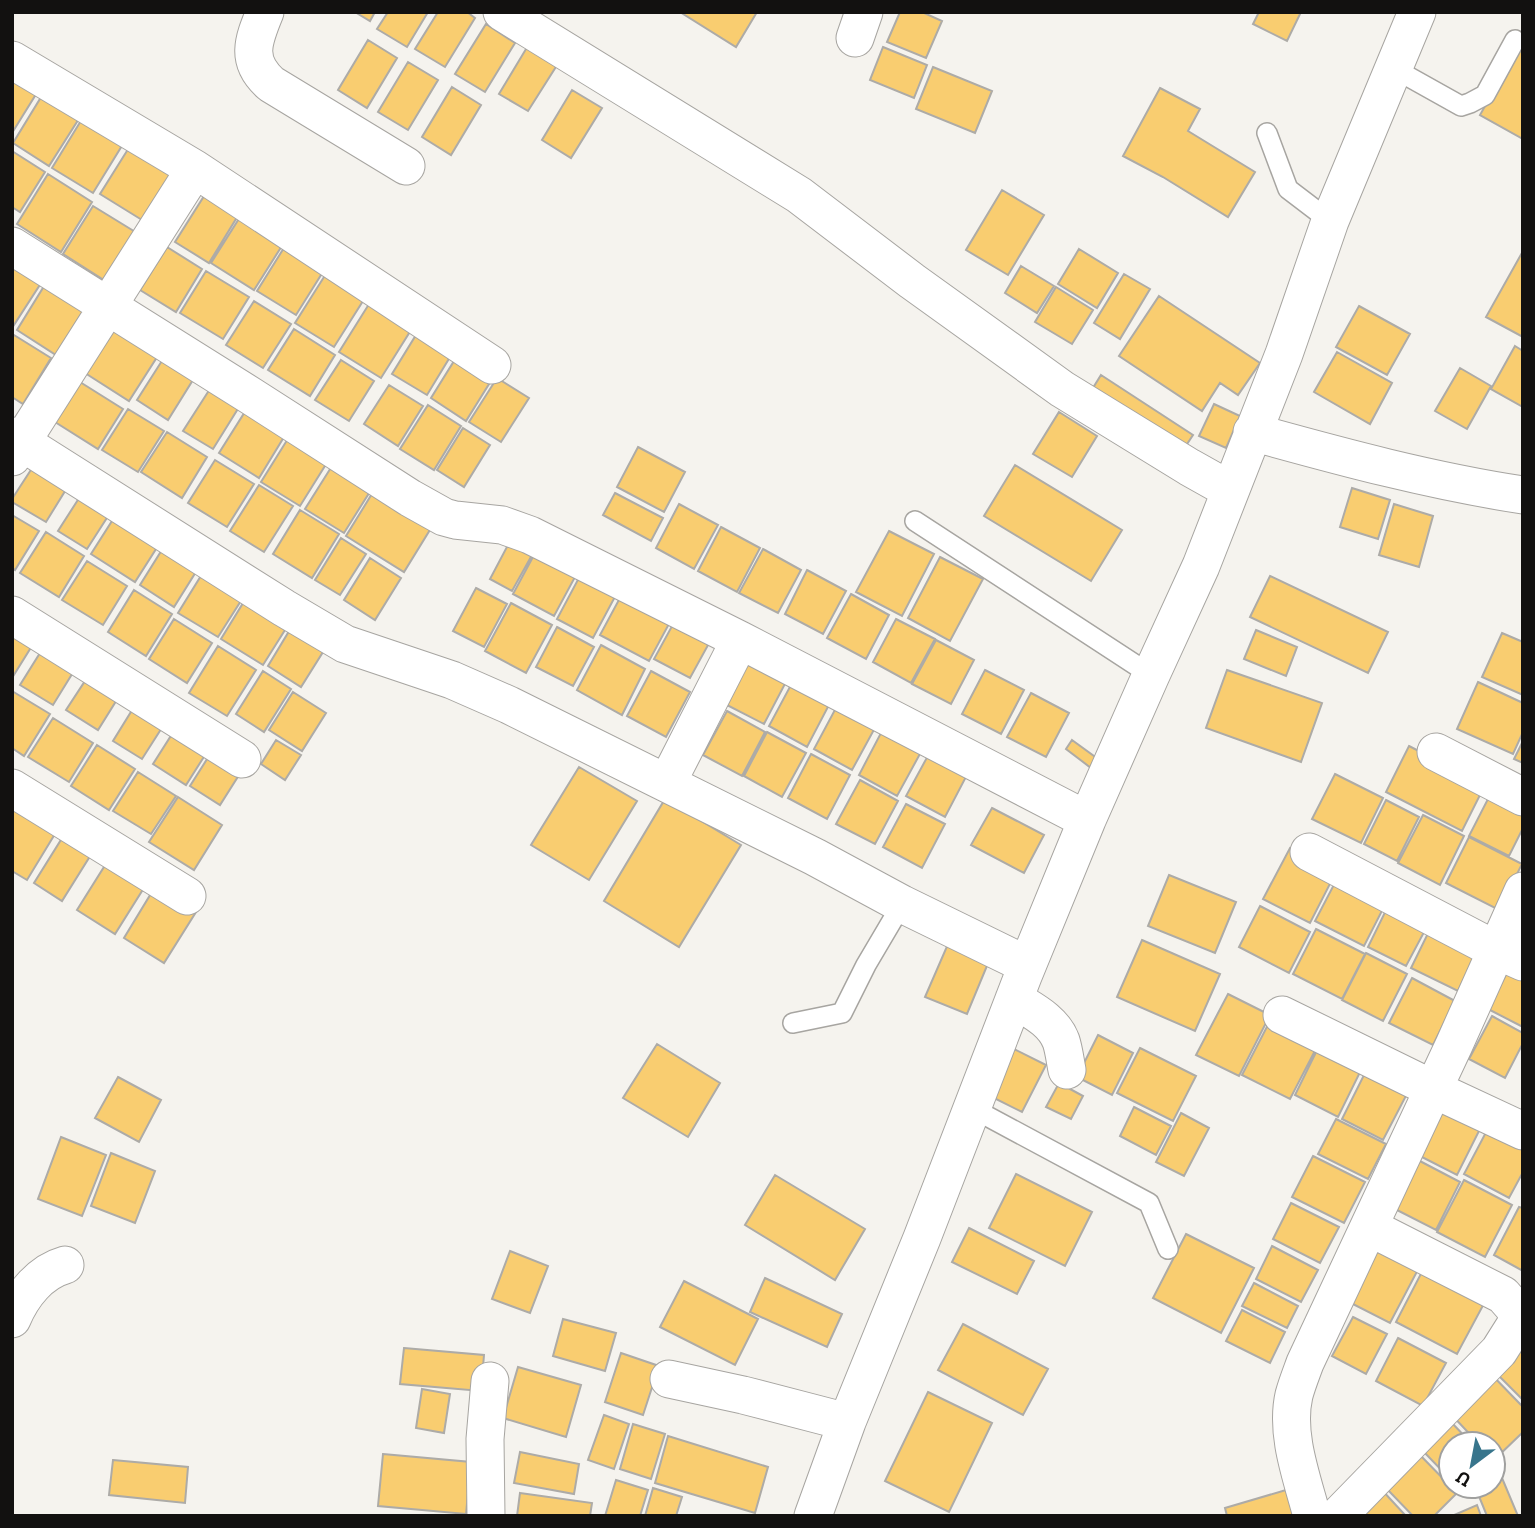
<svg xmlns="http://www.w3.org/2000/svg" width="1535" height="1528" font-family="'Zilla Slab',serif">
	<rect width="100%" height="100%" fill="#f5f3ee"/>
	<path fill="#f9cd70" stroke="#adaba7" stroke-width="2" d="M355 12H375L370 21Z
		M388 12H428L407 47 377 29Z
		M438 12H467L475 18 445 67 415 49Z
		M680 12H757L736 47Z
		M900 12H922L942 21 926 58 887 42Z
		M1259 12H1301L1287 41 1253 24Z
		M486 24 515 43 485 92 455 74Z
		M368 40 397 58 367 108 338 90Z
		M1521 42 1523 43V139L1480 115Z
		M529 44 559 62 528 111 499 94Z
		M883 47 927 65 914 98 870 80Z
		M408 62 438 80 408 130 378 112Z
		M933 67 992 91 975 133 916 109Z
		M12 75 38 91 12 133Z
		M452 87 481 105 451 155 422 137Z
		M1160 88 1200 109 1188 131 1255 172 1228 217 1163 177 1123 156Z
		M572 90 602 108 571 158 542 140Z
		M43 94 80 117 49 166 13 143Z
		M82 119 123 144 93 193 52 168Z
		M130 146 172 172 142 220 100 194Z
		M12 151 45 172 20 212 12 207Z
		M48 174 92 202 61 252 17 224Z
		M1002 190 1044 215 1008 275 966 250Z
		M206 193 239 214 209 263 175 242Z
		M93 206 137 233 107 282 63 254Z
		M242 214 285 241 254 290 211 263Z
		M287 243 326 267 296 315 257 291Z
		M167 247 202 269 176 312 140 290Z
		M1079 249 1118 273 1097 308 1058 284Z
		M1523 251V337L1486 317Z
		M12 261 43 280 12 328Z
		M1021 266 1054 286 1037 313 1005 293Z
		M329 269 368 293 334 347 295 323Z
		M206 271 249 297 223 339 180 313Z
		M1124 274 1150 289 1120 339 1094 323Z
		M46 283 85 308 56 355 17 330Z
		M1056 287 1093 310 1072 344 1035 322Z
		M1159 296 1260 363 1238 395 1220 383 1202 411 1119 356Z
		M254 301 291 324 263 368 226 345Z
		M369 304 411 330 381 378 339 352Z
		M1359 306 1410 334 1387 375 1336 347Z
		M114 326 159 354 129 401 85 373Z
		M294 329 335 355 310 396 268 370Z
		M14 335 51 358 23 404 12 397V337Z
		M416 335 450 357 427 395 392 374Z
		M1515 346 1523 351V407L1491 389Z
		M1337 352 1392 383 1370 424 1314 392Z
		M459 353 494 376 466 421 431 398Z
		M165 356 196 375 168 420 137 400Z
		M341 360 374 381 349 421 315 400Z
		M1460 368 1491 386 1467 429 1435 411Z
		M1101 375 1193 435 1179 456 1088 396Z
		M497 378 529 398 501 442 469 422Z
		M215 381 244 399 213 449 183 431Z
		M80 382 123 409 98 449 55 422Z
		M389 385 423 406 398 446 364 424Z
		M1214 404 1240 416 1226 448 1199 436Z
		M428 405 461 426 434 470 400 449Z
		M248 407 287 432 259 478 219 453Z
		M128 409 164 431 138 472 102 450Z
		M1059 412 1097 436 1072 477 1033 454Z
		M463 428 490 445 464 487 437 470Z
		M167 432 207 457 182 498 141 472Z
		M289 437 328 461 300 506 261 482Z
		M638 447 685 472 664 512 617 487Z
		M337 458 376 482 344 533 305 509Z
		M215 460 254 484 227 527 188 503Z
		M36 462 70 483 46 522 12 502V499Z
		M1015 465 1122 530 1091 581 984 516Z
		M378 484 436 520 404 572 346 536Z
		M259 485 293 506 264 552 230 531Z
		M1352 488 1390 500 1378 539 1340 527Z
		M615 493 663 518 651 541 603 515Z
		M81 495 110 513 87 549 58 531Z
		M679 504 718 525 694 569 656 548Z
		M1394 504 1433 516 1419 567 1379 555Z
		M119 510 163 538 135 582 91 554Z
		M300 510 339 534 312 578 273 554Z
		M12 515 39 531 15 570 12 568Z
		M721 527 760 548 737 592 698 571Z
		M889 531 934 554 902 616 856 592Z
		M46 532 84 556 59 597 20 573Z
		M341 538 366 554 340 595 315 580Z
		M509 543 532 555 512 591 490 579Z
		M165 545 199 567 174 607 140 585Z
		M763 549 801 570 778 613 739 593Z
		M534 555 575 577 554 616 513 594Z
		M940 557 983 579 950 641 908 618Z
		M370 558 401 578 375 620 344 600Z
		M87 561 127 586 103 625 62 600Z
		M807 570 846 591 823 634 785 614Z
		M204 571 244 596 218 637 178 613Z
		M581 574 617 593 593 638 557 619Z
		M1270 576 1388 632 1368 673 1250 617Z
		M476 588 507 604 484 647 453 631Z
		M134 590 172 614 146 656 108 632Z
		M851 594 889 615 866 659 827 638Z
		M248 595 290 622 263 665 221 639Z
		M621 596 670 622 649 661 600 635Z
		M511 603 552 625 526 673 485 651Z
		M677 617 713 636 690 678 654 659Z
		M174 619 212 643 187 683 149 659Z
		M896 619 935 639 911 683 873 662Z
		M294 623 328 644 301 687 268 666Z
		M12 627 35 641 12 678Z
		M557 627 594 647 573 686 536 667Z
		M1256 630 1297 647 1286 676 1244 659Z
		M1502 633 1523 642V695L1482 677Z
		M936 640 974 660 951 704 912 684Z
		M45 645 77 666 53 705 20 685Z
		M601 645 645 669 622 715 577 690Z
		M218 646 256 670 227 716 189 693Z
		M749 660 787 680 764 724 725 704Z
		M985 670 1024 690 1001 734 962 714Z
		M1227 670 1322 703 1301 762 1206 728Z
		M263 671 291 689 264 732 236 714Z
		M651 671 690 692 666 737 627 716Z
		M87 678 118 698 98 730 66 710Z
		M1478 682 1523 703V732L1513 754 1457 729Z
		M792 683 830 703 807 747 769 726Z
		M12 691 50 714 24 756 12 748Z
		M293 692 326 713 302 751 269 730Z
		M1031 693 1069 713 1046 757 1007 737Z
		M837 706 876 726 852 770 814 749Z
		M134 707 163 726 142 759 113 741Z
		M727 711 765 732 742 776 703 755Z
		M53 718 93 743 69 782 28 757Z
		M174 731 207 752 186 785 153 764Z
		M882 731 921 752 897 796 859 775Z
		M767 732 806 753 782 797 744 776Z
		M276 740 301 755 285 780 261 764Z
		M1072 740 1098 759 1091 768 1066 749Z
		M1523 741V763L1514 759Z
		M97 745 135 769 109 810 71 786Z
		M1409 746 1485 785 1462 831 1386 792Z
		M930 752 968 773 945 817 906 796Z
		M811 754 850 775 827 819 788 798Z
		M209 756 239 775 220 805 190 786Z
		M579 767 637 801 589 880 531 845Z
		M138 772 176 796 151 834 113 811Z
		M1335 774 1383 798 1361 843 1312 819Z
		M860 780 898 801 875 844 836 824Z
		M1490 795 1523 812V828L1509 856 1469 836Z
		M178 797 222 825 194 870 149 842Z
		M21 799 61 824 27 880 12 871V813Z
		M665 799 741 845 679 947 604 901Z
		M1386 800 1419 817 1397 861 1364 844Z
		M906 804 945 824 922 868 883 847Z
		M992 808 1044 835 1024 873 971 845Z
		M1423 815 1464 836 1440 885 1398 863Z
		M64 835 92 853 62 901 34 883Z
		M1469 837 1522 864 1499 910 1446 883Z
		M1290 848 1336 872 1310 923 1263 899Z
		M109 859 147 883 115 934 77 910Z
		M1169 875 1236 902 1215 953 1148 926Z
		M1339 875 1388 899 1364 946 1315 921Z
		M155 887 196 912 164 963 124 938Z
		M1392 898 1431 919 1406 966 1368 947Z
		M1260 906 1310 932 1289 973 1239 947Z
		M1434 921 1481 945 1458 991 1411 968Z
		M1316 929 1365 954 1342 999 1293 974Z
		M1142 940 1220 974 1195 1031 1117 997Z
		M948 944 989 961 967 1014 925 997Z
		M1366 953 1407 974 1383 1021 1342 1000Z
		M1512 963 1523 968V1027L1488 1009Z
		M1412 978 1455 1001 1433 1045 1389 1023Z
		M1228 994 1270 1015 1239 1076 1196 1055Z
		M1492 1016 1523 1033V1043L1505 1078 1469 1059Z
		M1272 1017 1320 1041 1290 1099 1242 1075Z
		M1098 1035 1133 1053 1112 1095 1077 1077Z
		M1322 1040 1365 1062 1338 1117 1295 1095Z
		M657 1044 720 1083 688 1137 623 1098Z
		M1140 1048 1196 1076 1173 1121 1117 1093Z
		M1014 1049 1046 1065 1022 1112 990 1096Z
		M1367 1069 1409 1090 1383 1140 1342 1119Z
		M118 1077 161 1100 139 1142 95 1118Z
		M1059 1083 1083 1096 1071 1119 1046 1107Z
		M1447 1101 1484 1121 1457 1175 1418 1155Z
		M1134 1107 1171 1126 1156 1155 1120 1136Z
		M1181 1113 1209 1128 1184 1176 1156 1162Z
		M1336 1119 1386 1144 1368 1179 1318 1154Z
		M1493 1119 1523 1134V1172L1509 1198 1464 1174Z
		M61 1137 106 1155 82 1216 38 1199Z
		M111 1153 155 1171 135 1223 91 1206Z
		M1313 1156 1365 1182 1344 1223 1292 1197Z
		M1416 1159 1460 1182 1436 1230 1391 1207Z
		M1016 1174 1092 1212 1065 1266 989 1228Z
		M775 1175 865 1229 835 1280 745 1225Z
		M1464 1180 1512 1205 1485 1257 1437 1232Z
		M1291 1203 1339 1227 1320 1263 1273 1239Z
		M1519 1207 1523 1208V1271L1494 1255Z
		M969 1228 1034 1261 1017 1294 952 1262Z
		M1186 1234 1254 1268 1221 1333 1153 1298Z
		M1378 1236 1423 1260 1390 1323 1345 1300Z
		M1272 1246 1318 1270 1301 1302 1256 1279Z
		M510 1251 548 1266 530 1313 492 1299Z
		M1425 1266 1487 1298 1457 1354 1396 1322Z
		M765 1278 842 1314 827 1347 750 1312Z
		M684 1281 758 1319 735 1365 660 1327Z
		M1254 1283 1298 1306 1287 1328 1242 1306Z
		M1242 1310 1285 1332 1270 1363 1226 1341Z
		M1353 1317 1387 1334 1366 1374 1332 1356Z
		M563 1319 616 1333 605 1371 553 1356Z
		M963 1324 1048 1369 1023 1415 938 1370Z
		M1398 1338 1446 1363 1423 1406 1376 1381Z
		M1523 1341V1400L1493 1370Z
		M404 1348 484 1355 481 1391 400 1384Z
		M621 1353 659 1366 643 1415 605 1402Z
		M518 1367 581 1385 566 1437 503 1418Z
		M1489 1372 1523 1407V1432L1494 1460 1493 1458V1444H1479L1448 1411Z
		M422 1389 450 1394 444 1433 416 1428Z
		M928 1392 992 1423 949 1512 885 1481Z
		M604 1415 629 1424 614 1469 588 1460Z
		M1452 1423 1472 1444H1451V1480L1423 1451Z
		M633 1424 665 1434 651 1479 620 1469Z
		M668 1436 768 1467 755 1513 655 1483Z
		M520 1452 579 1464 574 1494 514 1483Z
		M383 1454 471 1462 466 1514 378 1506Z
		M1420 1455 1457 1493 1434 1516H1413L1386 1488Z
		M113 1460 188 1467 185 1503 109 1495Z
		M1502 1478 1518 1516H1487L1476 1489 1482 1486H1493V1481Z
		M616 1480 648 1490 640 1516H605Z
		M653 1488 682 1497 676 1516H645Z
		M1381 1489 1406 1516H1363Z
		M1286 1490 1294 1516H1227L1225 1508Z
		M520 1493 592 1503 590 1516H517Z
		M1477 1505 1481 1516H1452Z"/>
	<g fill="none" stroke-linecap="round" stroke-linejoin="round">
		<defs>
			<path id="lane" d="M1393 68 1461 106 1470 103 1485 95 1515 40
				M1267 133 1288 189 1330 221
				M915 521 1151 675
				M793 1023 842 1013 866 965 902 904
				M972 1108 1149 1203 1168 1249"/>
			<path id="street" d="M265 12C253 41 245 61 271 84L406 166
				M502 12 799 195 912 281 1062 389 1189 467 1230 490
				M855 38 864 12
				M12 60 195 169 492 365
				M12 246 251 396 410 498 444 517 455 520 502 525 530 535 740 640 1087 820
				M1252 432C1342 457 1431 481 1523 495
				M12 436 284 608 345 644 452 680 509 705 815 857 902 904 1027 965
				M12 457 195 169
				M12 615 242 759
				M1436 752 1523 797
				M667 783 740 640
				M12 788 187 896
				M1309 852 1496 950 1523 962
				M1014 999C1031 1010 1053 1020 1061 1041 1064 1050 1065 1060 1067 1070
				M1282 1015 1433 1089 1523 1131
				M12 1319C22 1295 40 1272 65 1265
				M669 1379 743 1395 847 1422
				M486 1516 485 1439 490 1381
				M813 1516 847 1422 922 1238 1023 976 1087 820 1151 675 1201 566 1284 354 1330 221 1417 12
				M1312 1516C1302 1478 1285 1434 1294 1395 1297 1384 1301 1374 1305 1363L1454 1045 1523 891
				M1338 1516 1499 1351 1516 1324 1517 1311 1503 1295 1369 1227"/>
		</defs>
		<use href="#lane" stroke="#a7a5a1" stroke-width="22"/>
		<use href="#street" stroke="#a7a5a1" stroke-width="39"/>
		<use href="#lane" stroke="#fff" stroke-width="19"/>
		<use href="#street" stroke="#fff" stroke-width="37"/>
	</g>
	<rect width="1535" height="1528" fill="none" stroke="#121110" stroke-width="28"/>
	<g transform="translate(1472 1465) rotate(212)"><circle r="33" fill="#ffffff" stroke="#a0a09f" stroke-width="2"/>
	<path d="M0-5L12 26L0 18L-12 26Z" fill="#38758c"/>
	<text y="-10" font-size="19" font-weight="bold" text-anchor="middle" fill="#121110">U</text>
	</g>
</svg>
